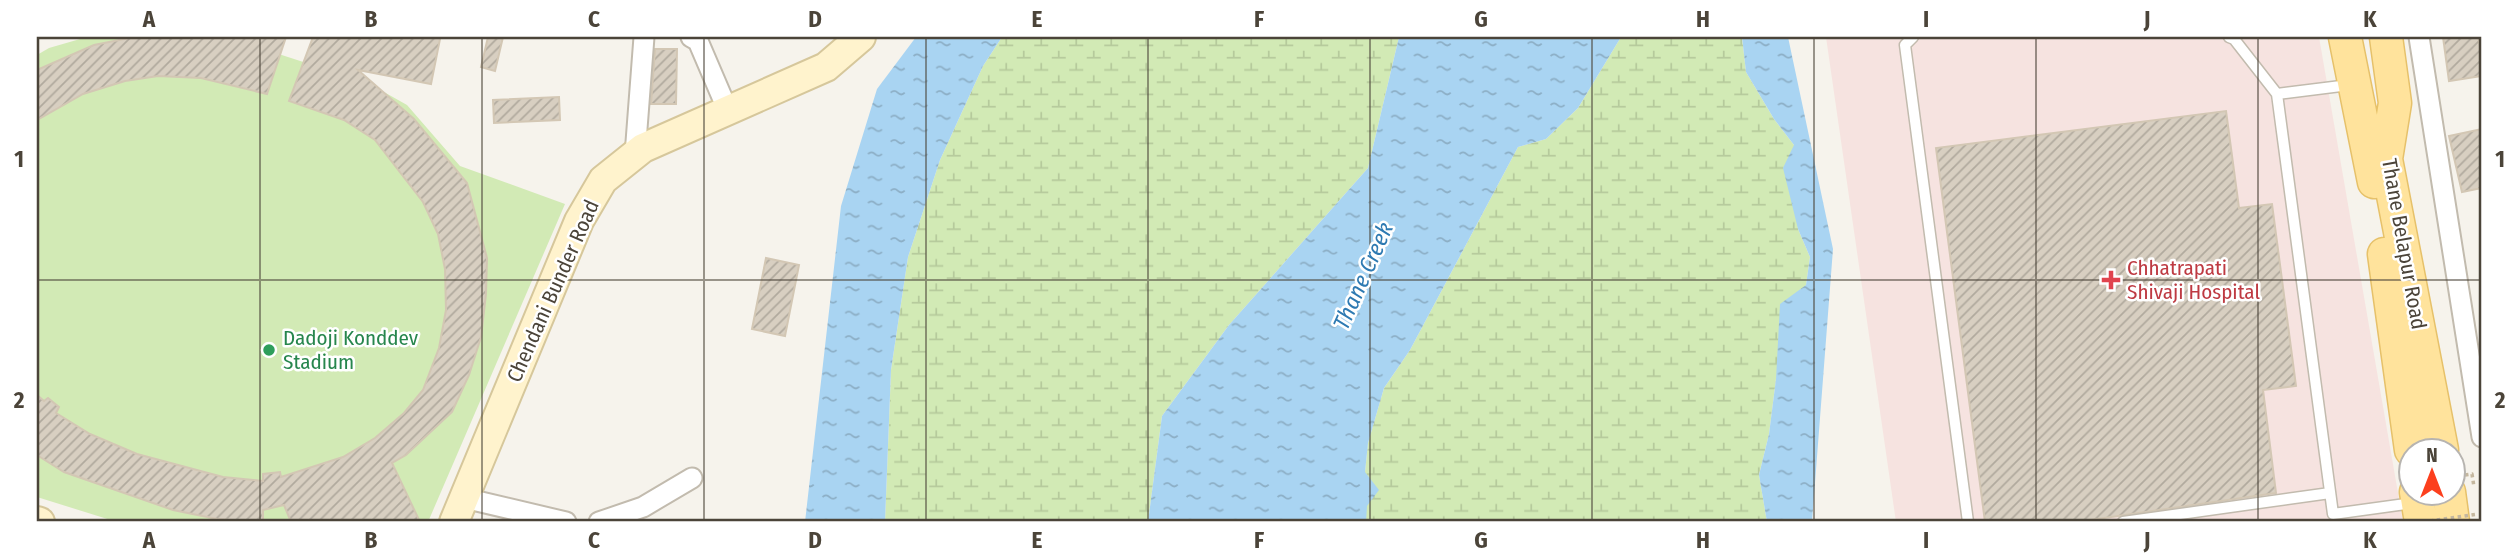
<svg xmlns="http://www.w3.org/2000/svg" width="2519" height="559" font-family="'Fira Sans Condensed',sans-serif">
	<defs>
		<pattern id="wetland-marsh" width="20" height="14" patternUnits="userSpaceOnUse" patternTransform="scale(1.75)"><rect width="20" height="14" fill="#d2eab5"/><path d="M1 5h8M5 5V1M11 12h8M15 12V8" fill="none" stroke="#b6ca9c"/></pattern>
		<pattern id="water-ripples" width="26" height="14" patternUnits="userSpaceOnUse" patternTransform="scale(1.75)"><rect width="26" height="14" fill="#a9d4f2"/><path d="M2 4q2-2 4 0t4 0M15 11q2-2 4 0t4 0" fill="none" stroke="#8caec5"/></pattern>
		<pattern id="building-hatch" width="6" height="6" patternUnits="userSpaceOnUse" patternTransform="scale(1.75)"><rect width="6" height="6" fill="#d8cfc1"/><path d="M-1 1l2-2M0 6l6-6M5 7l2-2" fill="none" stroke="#b1aa9e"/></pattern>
	</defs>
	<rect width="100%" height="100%" fill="#f6f3ec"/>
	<path fill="#f6e3e0" d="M1826 37H2319L2403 522H1896Z"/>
	<path fill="#d2eab5" d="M87 37H226L368 83 407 105 460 166 565 204 428 522H117L37 497V55L49 48Z"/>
	<path fill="url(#wetland-marsh)" d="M1002 37H1399L1368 168 1229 325 1162 416 1148 522H885L891 370 908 257 940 160 983 66Z
		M1621 37H1742L1746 72 1774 119 1794 145 1798 229 1810 257 1806 285 1776 379 1769 434 1759 475 1767 522H1366L1365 472 1368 443 1384 388 1410 350 1518 147 1546 139 1578 108Z"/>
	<path fill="url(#water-ripples)" d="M916 37H1002L983 66 940 160 908 257 891 370 885 522H805L841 206 877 89Z
		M1399 37H1621L1578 108 1546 139 1518 147 1410 350 1384 388 1368 443 1365 472 1379 490 1367 506 1366 522H1148L1162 416 1229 325 1368 168Z
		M1742 37H1788L1833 249 1812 522H1767L1759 475 1769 434 1776 379 1780 304 1806 285 1810 257 1798 229 1783 168 1794 145 1774 119 1746 72Z"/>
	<path fill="url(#building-hatch)" stroke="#d3c7b4" stroke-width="2" d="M134 37 224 38 286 37 267 94 201 78 158 76 125 81 83 94 37 120V70L94 45Z
		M313 37H439L440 39 431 84 358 70 414 119 467 183 487 258 486 294 481 337 469 375 452 412 406 455 392 463 420 522H291L284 505 263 510V522L217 519 173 510 64 472 37 455V395L44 401 48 398 59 407 56 413 90 434 137 454 223 477 263 481V474L280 472 281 477 343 457 375 438 404 413 423 390 439 348 446 310 445 269 438 234 423 202 375 140 344 120 289 101Z
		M488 37H503L495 71 481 67Z
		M2443 37H2478L2482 54V76L2449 81Z
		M655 49H677L676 104H651Z
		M559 97 560 120 494 123 493 100Z
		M2226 111 2239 208 2272 204 2296 386 2263 390 2276 493 2077 522H1985L1936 148Z
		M2482 129V188L2462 192 2449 136Z
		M766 258 799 265 785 336 752 329Z"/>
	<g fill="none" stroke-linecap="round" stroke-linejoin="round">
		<defs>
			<path id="lane" d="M1913 37 1905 45 1968 522
				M2229 37 2234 39 2277 94
				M2349 85 2277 94 2333 514 2413 503
				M2123 522 2330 493"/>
			<path id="street" d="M691 37 698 41 728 111
				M2419 37 2482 437
				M635 155 644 37
				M464 498 566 522
				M599 522 643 507 692 478"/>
			<path id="secondary" d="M37 521 40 522
				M454 522 579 221 603 180 643 148 826 67 861 37"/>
			<path id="primary" d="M2345 37 2374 182
				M2386 37 2395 103 2386 159 2442 450
				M2384 254 2411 450
				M2416 492 2421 522
				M2449 492 2453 522"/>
		</defs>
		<use href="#lane" stroke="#c2bbae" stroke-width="13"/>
		<use href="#street" stroke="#c2bbae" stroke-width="23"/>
		<use href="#secondary" stroke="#d6c79b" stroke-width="32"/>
		<use href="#primary" stroke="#e6c16a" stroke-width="35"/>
		<path stroke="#c4b79f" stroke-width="3.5" stroke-dasharray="3.5 3.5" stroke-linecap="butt" d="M2465 475 2472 474 2474 487"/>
		<use href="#lane" stroke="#fff" stroke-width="10"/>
		<use href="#street" stroke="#fff" stroke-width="19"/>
		<use href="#secondary" stroke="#fff3cd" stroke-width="28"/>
		<use href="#primary" stroke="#ffe39c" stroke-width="32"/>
		<path stroke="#c4b79f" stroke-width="3.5" stroke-dasharray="3.5 3.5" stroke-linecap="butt" d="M2423 522 2478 514"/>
	</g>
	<path fill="none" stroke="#4b4439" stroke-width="2" stroke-opacity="0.55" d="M260 37V522M482 37V522M704 37V522M926 37V522M1148 37V522M1370 37V522M1592 37V522M1814 37V522M2036 37V522M2258 37V522M37 280H2482"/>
	<path fill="#e0444e" stroke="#fff" stroke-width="2.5" d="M2107.5 269.5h7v7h7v7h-7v7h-7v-7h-7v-7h7z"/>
	<circle fill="#2e9e5b" stroke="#fff" stroke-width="2.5" cx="269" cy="350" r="7"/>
	<g text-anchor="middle" stroke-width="5" stroke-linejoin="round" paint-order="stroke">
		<g font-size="21" fill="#4b4439" stroke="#fff">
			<text transform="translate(2404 244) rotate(80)" y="7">Thane Belapur Road</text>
			<text transform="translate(553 291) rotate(-66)" y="7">Chendani Bunder Road</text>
		</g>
		<g font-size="21" fill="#be3a42" stroke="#fff" text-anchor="start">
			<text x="2127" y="275">Chhatrapati<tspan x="2127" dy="24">Shivaji Hospital</tspan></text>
		</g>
		<g font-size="21" fill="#27864d" stroke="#fff" text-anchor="start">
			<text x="283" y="345">Dadoji Konddev<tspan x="283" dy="24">Stadium</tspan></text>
		</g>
		<g font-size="23" font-style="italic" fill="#2e7ab2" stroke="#fff">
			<text transform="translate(1363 276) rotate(-66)" y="8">Thane Creek</text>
		</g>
	</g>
	<rect width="2519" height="559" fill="none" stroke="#ffffff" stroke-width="77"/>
	<g transform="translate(2432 472)"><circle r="33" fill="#ffffff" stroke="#b7b4b0" stroke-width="2"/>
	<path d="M0-5L12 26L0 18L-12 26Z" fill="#fc3f1d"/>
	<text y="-10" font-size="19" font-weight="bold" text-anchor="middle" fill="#4b4439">N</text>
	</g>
	<rect x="38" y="38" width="2442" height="482" fill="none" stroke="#4b4439" stroke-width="2.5"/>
	<g font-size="23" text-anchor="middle" font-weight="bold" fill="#4b4439">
		<text x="149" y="27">A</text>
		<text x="371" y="27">B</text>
		<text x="594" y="27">C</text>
		<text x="815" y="27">D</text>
		<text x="1037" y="27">E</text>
		<text x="1259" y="27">F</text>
		<text x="1481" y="27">G</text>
		<text x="1703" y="27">H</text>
		<text x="1926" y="27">I</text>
		<text x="2147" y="27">J</text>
		<text x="2370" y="27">K</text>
		<text x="19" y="167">1</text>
		<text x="2500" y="167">1</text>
		<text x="19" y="408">2</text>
		<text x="2500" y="408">2</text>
		<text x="149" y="548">A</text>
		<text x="371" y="548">B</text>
		<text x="594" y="548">C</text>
		<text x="815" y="548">D</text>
		<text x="1037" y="548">E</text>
		<text x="1259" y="548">F</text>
		<text x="1481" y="548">G</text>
		<text x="1703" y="548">H</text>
		<text x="1926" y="548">I</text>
		<text x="2147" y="548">J</text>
		<text x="2370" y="548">K</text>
	</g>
</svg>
